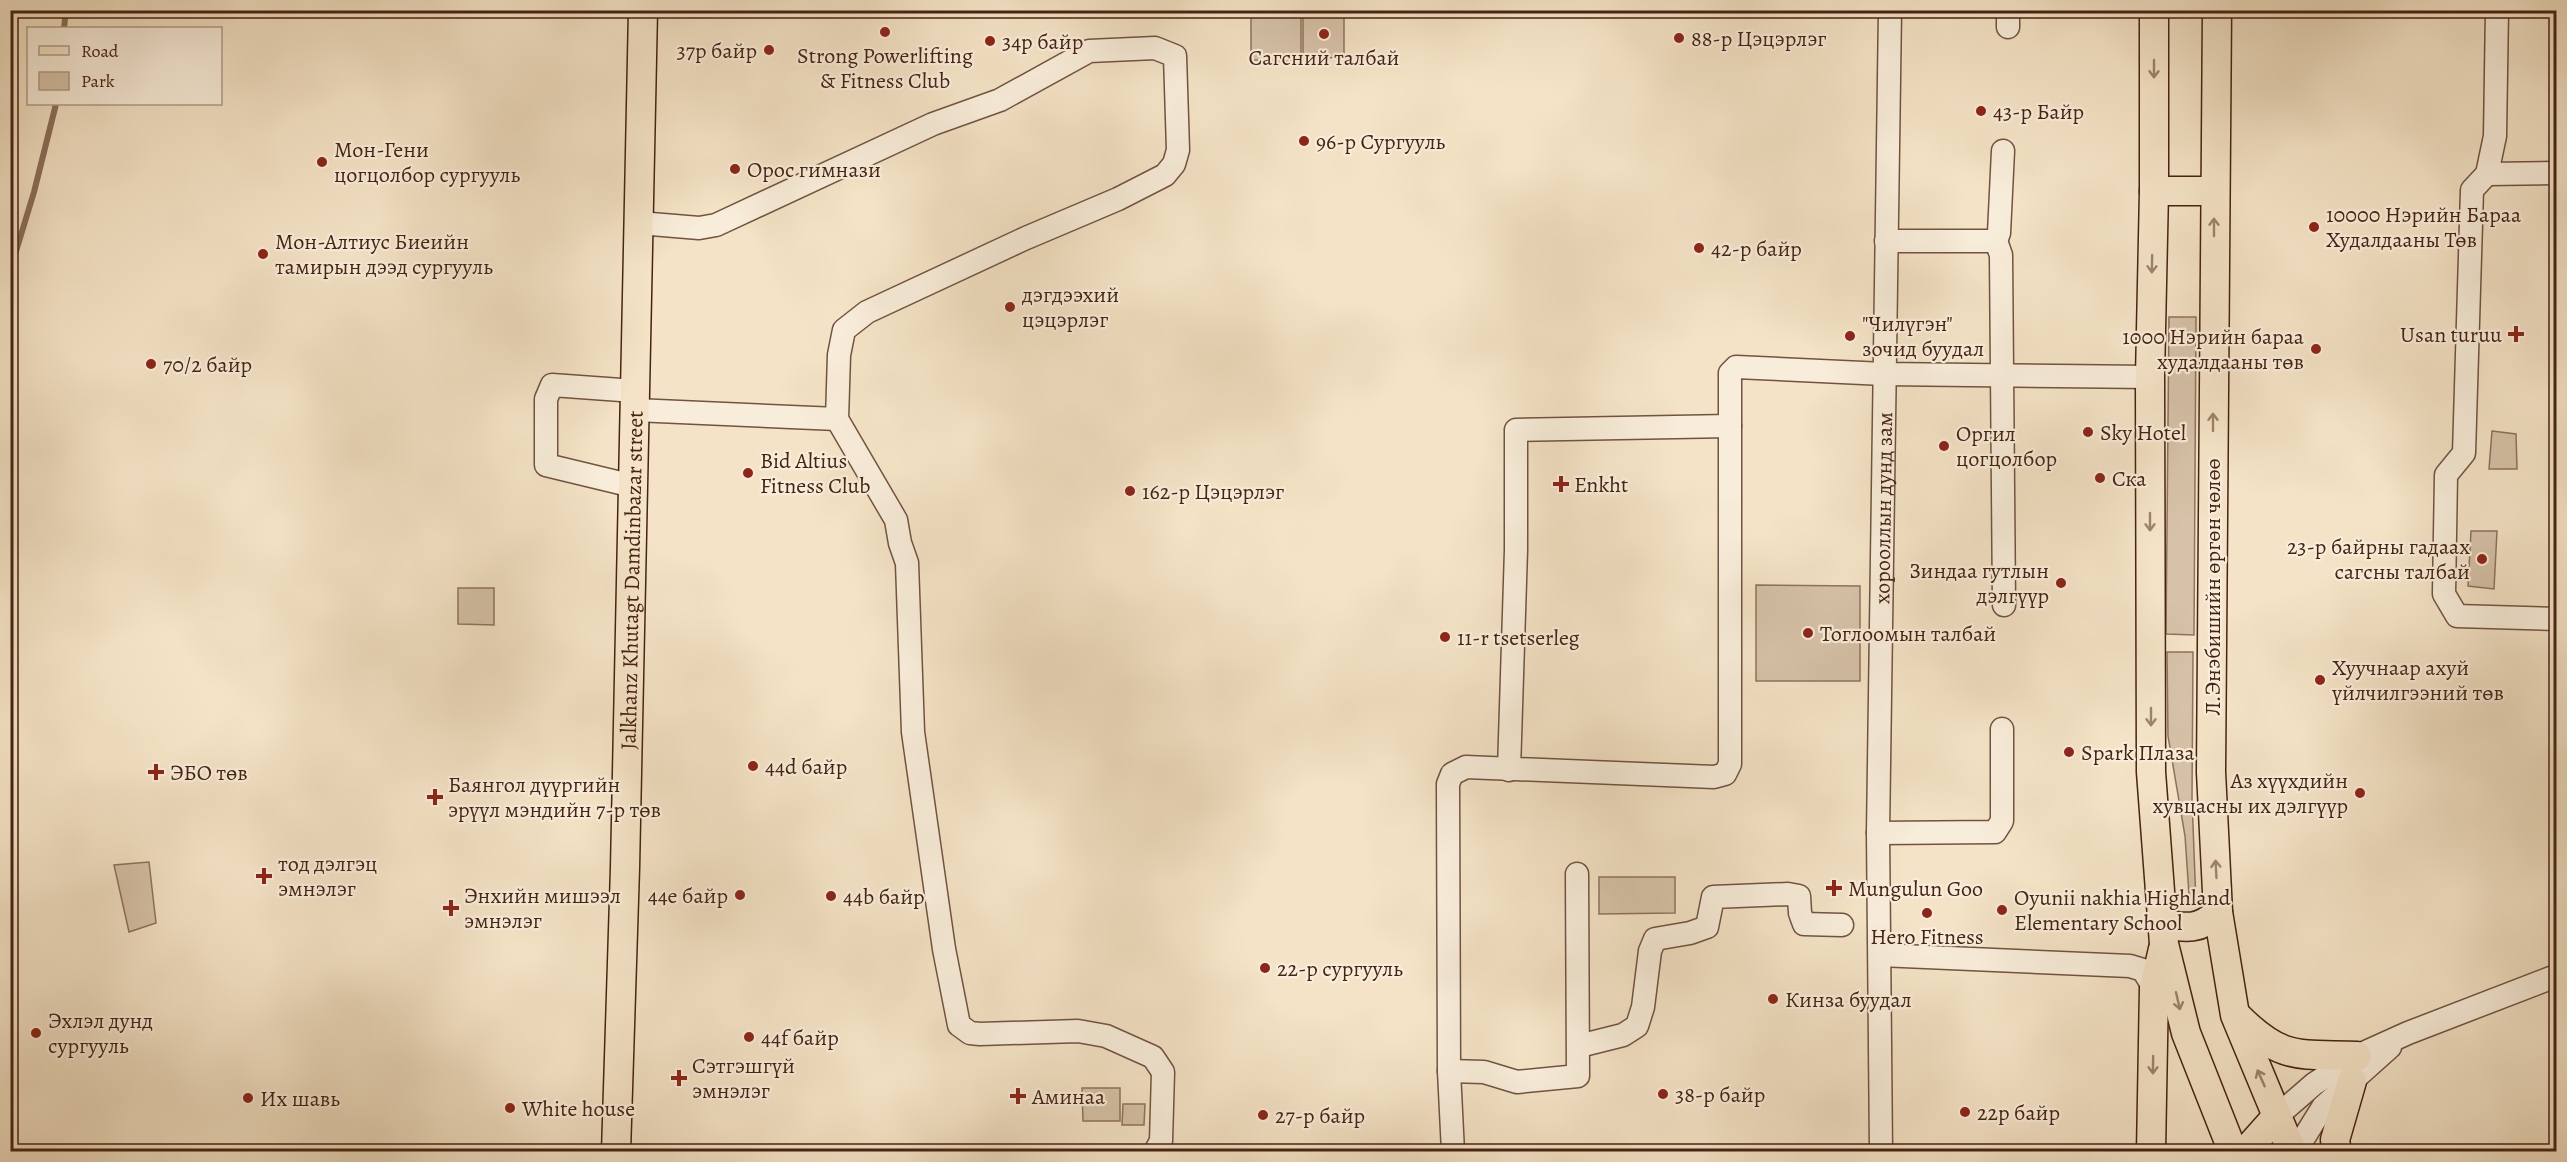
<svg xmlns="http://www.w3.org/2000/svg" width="2567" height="1162" font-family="Alegreya,serif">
	<rect width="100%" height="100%" fill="#f4e3c6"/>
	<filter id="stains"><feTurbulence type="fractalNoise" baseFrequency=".00333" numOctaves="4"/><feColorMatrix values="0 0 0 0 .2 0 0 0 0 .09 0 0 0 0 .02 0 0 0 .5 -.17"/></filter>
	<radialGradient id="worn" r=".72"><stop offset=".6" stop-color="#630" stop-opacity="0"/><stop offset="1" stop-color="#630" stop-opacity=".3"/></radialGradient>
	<path fill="#d6c2a8" stroke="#8e725e" stroke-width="1.5" d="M1251 11H1301V61L1251 60Z
		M1303 11H1344V58L1303 57Z
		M2169 317H2196L2194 635 2166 634Z
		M2492 431 2516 434 2517 469H2489Z
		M2471 531H2497L2494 589 2468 586Z
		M1756 585 1860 586V681H1756Z
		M458 588H494V625L458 624Z
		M2167 652H2193L2192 799 2196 904 2189 894 2185 836 2168 736Z
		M149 862 156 923 129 932 114 865Z
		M1599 877H1675V913L1599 914Z
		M1082 1088H1120V1121H1083Z
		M1123 1104H1145L1144 1125H1122Z"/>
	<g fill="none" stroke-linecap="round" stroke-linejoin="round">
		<path stroke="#8b6f5a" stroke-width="6" d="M64 28 66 10
			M10 271 34 192 56 104"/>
		<defs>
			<g id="minor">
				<path d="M2497 10 2495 136 2487 174 2472 190 2464 453 2446 475 2444 594 2457 616 2556 619"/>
				<path d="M2008 27V10"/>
				<path d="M2487 174 2556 173"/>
				<path d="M639 223 699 228 716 225 933 124 1000 100 1089 51 1155 48 1175 56 1178 150 1174 164 1165 175 1118 199 1026 238 867 312 844 330 839 355 837 419 896 520 900 543 907 563 913 732 944 949 959 1025 970 1033 980 1034 1078 1031 1106 1036 1153 1057 1163 1072 1161 1141 1155 1152"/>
				<path d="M1886 241H1996L1999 233 2003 151"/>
				<path d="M1996 241 2001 255 2004 605"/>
				<path d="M635 410 837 419"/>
				<path d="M633 486 546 465V399L552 385 635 391"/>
				<path d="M1509 770 1516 550V430L1730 426"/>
				<path d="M1878 833 1995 832 2002 821V729"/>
				<path d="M1880 955 2130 966 2143 970 2154 988"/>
				<path d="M1579 1046 1623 1035 1637 1026 1643 1007 1650 951 1655 939 1690 933 1707 927 1713 897 1788 894 1799 896 1800 913 1804 924 1842 925"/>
				<path d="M1449 1071 1484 1072 1517 1082 1578 1076 1577 874"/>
				<path d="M2277 1116 2314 1084 2357 1056 2408 1033 2556 976"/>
				<path d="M1453 1152 1449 1071 1448 784 1452 774 1466 767 1714 777 1725 774 1730 764V373L1736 367 1884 374 2150 377"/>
				<path id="s1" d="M1881 1152 1878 833 1890 10"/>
				<path d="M2295 1152 2323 1107 2390 1047"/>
			</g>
			<g id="major">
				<path d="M2154 10V191L2150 377 2151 772 2164 944 2186 1033 2233 1152"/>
				<path d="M2217 10 2211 772 2218 912 2235 1015 2292 1152"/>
				<path d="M2154 191H2214"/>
				<path d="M2162 923C2185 929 2201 930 2218 912"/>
				<path d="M2237 1016C2282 1061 2298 1054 2357 1056"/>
				<path id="s2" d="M616 1152 625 868 643 10"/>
				<path d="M2151 1152 2154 988 2163 949"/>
				<path d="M2245 1152 2277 1116"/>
				<path d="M2337 1152 2335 1140 2352 1081"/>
			</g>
		</defs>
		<use href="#minor" stroke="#725340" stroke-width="25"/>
		<use href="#major" stroke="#462313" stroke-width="31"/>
		<use href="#minor" stroke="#f8edda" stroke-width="22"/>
		<use href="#major" stroke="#f4e3c6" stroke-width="28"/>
	</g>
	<defs><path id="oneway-shaft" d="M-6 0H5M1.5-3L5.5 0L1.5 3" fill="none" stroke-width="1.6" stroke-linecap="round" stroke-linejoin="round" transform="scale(1.5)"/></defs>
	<g stroke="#9d836c">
		<use href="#oneway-shaft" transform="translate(2154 69) rotate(90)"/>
		<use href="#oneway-shaft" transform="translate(2214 227) rotate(-90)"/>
		<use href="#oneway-shaft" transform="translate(2152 264) rotate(91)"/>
		<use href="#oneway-shaft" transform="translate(2213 422) rotate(-90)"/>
		<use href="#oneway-shaft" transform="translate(2150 522) rotate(90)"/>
		<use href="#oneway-shaft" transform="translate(2151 717) rotate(90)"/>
		<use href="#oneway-shaft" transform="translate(2216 869) rotate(-93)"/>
		<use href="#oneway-shaft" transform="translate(2178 1001) rotate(77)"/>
		<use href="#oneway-shaft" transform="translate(2153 1065) rotate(91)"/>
		<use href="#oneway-shaft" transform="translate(2261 1078) rotate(-114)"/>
	</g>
	<g fill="#8f2418" stroke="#f8edda" stroke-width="2">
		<circle cx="885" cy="32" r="6"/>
		<circle cx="1324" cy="34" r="6"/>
		<circle cx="1679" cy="38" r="6"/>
		<circle cx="990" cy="41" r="6"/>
		<circle cx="769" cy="50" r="6"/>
		<circle cx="1981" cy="111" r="6"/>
		<circle cx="1304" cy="141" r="6"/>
		<circle cx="322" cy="162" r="6"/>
		<circle cx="735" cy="169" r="6"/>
		<circle cx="2314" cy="227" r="6"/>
		<circle cx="1699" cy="248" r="6"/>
		<circle cx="263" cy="254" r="6"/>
		<circle cx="1010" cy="307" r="6"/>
		<path d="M2513 325h6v6h6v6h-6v6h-6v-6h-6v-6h6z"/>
		<circle cx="1850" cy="336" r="6"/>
		<circle cx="2316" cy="349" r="6"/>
		<circle cx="151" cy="364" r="6"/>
		<circle cx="2088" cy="432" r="6"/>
		<circle cx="1944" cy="446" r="6"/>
		<circle cx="748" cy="473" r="6"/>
		<circle cx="2100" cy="478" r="6"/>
		<path d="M1558 475h6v6h6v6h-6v6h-6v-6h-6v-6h6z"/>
		<circle cx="1130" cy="491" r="6"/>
		<circle cx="2482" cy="559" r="6"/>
		<circle cx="2061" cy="583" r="6"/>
		<circle cx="1808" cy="633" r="6"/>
		<circle cx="1445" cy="637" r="6"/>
		<circle cx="2320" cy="680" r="6"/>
		<circle cx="2069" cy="752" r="6"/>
		<circle cx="753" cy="766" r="6"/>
		<path d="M153 763h6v6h6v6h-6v6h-6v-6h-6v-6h6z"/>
		<circle cx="2360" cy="793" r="6"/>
		<path d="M432 788h6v6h6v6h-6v6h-6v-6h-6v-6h6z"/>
		<path d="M261 867h6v6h6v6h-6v6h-6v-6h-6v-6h6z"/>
		<path d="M1831 879h6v6h6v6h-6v6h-6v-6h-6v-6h6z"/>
		<circle cx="740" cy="895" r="6"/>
		<circle cx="831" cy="896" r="6"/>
		<path d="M448 899h6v6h6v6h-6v6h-6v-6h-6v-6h6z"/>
		<circle cx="2002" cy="910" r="6"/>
		<circle cx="1927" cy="913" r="6"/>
		<circle cx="1265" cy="968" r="6"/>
		<circle cx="1773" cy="999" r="6"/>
		<circle cx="36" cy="1033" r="6"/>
		<circle cx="749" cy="1037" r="6"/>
		<path d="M676 1069h6v6h6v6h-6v6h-6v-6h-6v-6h6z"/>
		<circle cx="1663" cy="1094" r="6"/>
		<path d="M1015 1087h6v6h6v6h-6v6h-6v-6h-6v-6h6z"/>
		<circle cx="248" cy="1098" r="6"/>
		<circle cx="510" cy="1108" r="6"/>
		<circle cx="1965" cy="1112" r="6"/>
		<circle cx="1263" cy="1115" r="6"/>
	</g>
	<g text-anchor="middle" stroke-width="4.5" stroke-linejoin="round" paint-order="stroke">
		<g font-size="22" fill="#462313" stroke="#f8edda" text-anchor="start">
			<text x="1691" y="46">88-р Цэцэрлэг</text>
			<text x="1002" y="49">34р байр</text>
			<text x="757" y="58" text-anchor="end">37р байр</text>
			<text x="885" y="63" text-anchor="middle">Strong Powerlifting<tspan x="885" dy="25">&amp; Fitness Club</tspan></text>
			<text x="1324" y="65" text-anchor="middle">Сагсний талбай</text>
			<text x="1993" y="119">43-р Байр</text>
			<text x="1316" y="149">96-р Сургууль</text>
			<text x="334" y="157">Мон-Гени<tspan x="334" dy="25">цогцолбор сургууль</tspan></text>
			<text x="747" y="177">Орос гимнази</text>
			<text x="2326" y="222">10000 Нэрийн Бараа<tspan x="2326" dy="25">Худалдааны Төв</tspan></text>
			<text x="275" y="249">Мон-Алтиус Биеийн<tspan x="275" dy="25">тамирын дээд сургууль</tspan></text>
			<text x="1711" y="256">42-p байр</text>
			<text x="1022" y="302">дэгдээхий<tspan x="1022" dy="25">цэцэрлэг</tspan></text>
			<text x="1862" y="331">"Чилүгэн"<tspan x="1862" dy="25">зочид буудал</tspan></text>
			<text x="2502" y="342" text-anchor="end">Usan turuu</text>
			<text x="2304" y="344" text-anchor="end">1000 Нэрийн бараа<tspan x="2304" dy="25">худалдааны төв</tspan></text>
			<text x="163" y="372">70/2 байр</text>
			<text x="2100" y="440">Sky Hotel</text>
			<text x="1956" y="441">Oргил<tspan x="1956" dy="25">цогцолбор</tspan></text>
			<text x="760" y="468">Bid Altius<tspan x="760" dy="25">Fitness Club</tspan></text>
			<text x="2112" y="486">Ска</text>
			<text x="1574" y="492">Enkht</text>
			<text x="1142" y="499">162-р Цэцэрлэг</text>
			<text x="2470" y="554" text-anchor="end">23-р байрны гадаах<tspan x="2470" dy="25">сагсны талбай</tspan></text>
			<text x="2049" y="578" text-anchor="end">Зиндаа гутлын<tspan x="2049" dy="25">дэлгүүр</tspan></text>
			<text x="1820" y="641">Тоглоомын талбай</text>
			<text x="1457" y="645">11-r tsetserleg</text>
			<text x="2332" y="675">Хуучнаар ахуй<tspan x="2332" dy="25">үйлчилгээний төв</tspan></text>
			<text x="2081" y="760">Spark Плаза</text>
			<text x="765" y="774">44d байр</text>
			<text x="170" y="780">ЭБО төв</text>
			<text x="2348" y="788" text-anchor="end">Аз хүүхдийн<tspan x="2348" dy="25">хувцасны их дэлгүүр</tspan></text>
			<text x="448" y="792">Баянгол дүүргийн<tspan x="448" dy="25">эрүүл мэндийн 7-р төв</tspan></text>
			<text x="278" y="871">тод дэлгэц<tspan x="278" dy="25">эмнэлэг</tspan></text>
			<text x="1848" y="896">Mungulun Goo</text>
			<text x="464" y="903">Энхийн мишээл<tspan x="464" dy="25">эмнэлэг</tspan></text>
			<text x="728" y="903" text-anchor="end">44e байр</text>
			<text x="843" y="904">44b байр</text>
			<text x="2014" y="905">Oyunii nakhia Highland<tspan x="2014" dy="25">Elementary School</tspan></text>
			<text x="1927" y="944" text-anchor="middle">Hero Fitness</text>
			<text x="1277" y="976">22-р сургууль</text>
			<text x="1785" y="1007">Кинза буудал</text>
			<text x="48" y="1028">Эхлэл дунд<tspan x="48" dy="25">сургууль</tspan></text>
			<text x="761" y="1045">44f байр</text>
			<text x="692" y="1073">Сэтгэшгүй<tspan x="692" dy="25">эмнэлэг</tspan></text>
			<text x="1675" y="1102">38-р байр</text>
			<text x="1032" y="1104">Аминаа</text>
			<text x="260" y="1106">Их шавь</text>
			<text x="522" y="1116">White house</text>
			<text x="1977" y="1120">22р байр</text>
			<text x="1275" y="1123">27-р байр</text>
		</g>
		<g font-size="22" fill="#462313" stroke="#f8edda">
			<text dy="8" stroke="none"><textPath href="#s1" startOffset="644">хорооллын дунд зам</textPath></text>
			<text dy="8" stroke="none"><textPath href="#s2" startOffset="572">Jalkhanz Khutagt Damdinbazar street</textPath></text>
			<text transform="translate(2212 587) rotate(-90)" y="8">Л.Энэбишийн өргөн чөлөө</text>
		</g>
	</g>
	<rect width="2567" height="1162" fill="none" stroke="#f4e3c6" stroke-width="36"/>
	<rect x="12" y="12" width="2543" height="1138" fill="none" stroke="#462313" stroke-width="3"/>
	<rect x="18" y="18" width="2531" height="1126" fill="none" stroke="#462313" stroke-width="1.5"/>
	<rect x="27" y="27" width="195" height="78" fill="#f8edda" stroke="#b19c8a" stroke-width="1.5"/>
	<rect x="39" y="46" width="30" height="9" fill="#f4e3c6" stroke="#b19c8a" stroke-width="1.5"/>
	<text x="81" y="57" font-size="18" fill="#462313">Road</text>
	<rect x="39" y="72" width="30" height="18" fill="#d6c2a8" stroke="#b19c8a" stroke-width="1.5"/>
	<text x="81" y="87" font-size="18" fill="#462313">Park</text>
	<rect width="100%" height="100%" filter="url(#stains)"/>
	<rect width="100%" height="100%" fill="url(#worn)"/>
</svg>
